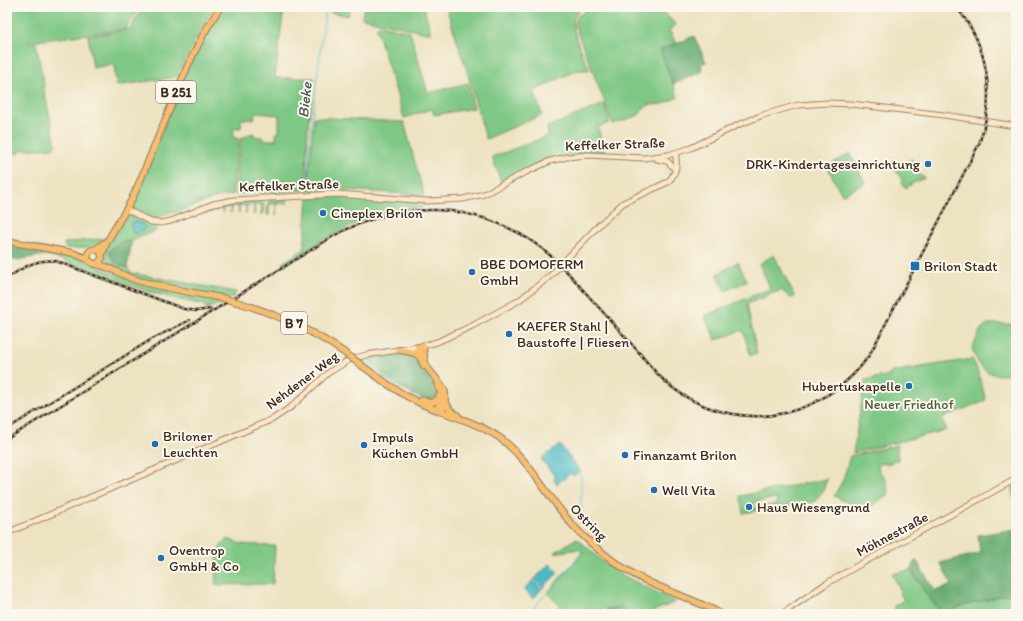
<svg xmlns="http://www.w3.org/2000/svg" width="1023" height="621" font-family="Itim,sans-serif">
	<rect width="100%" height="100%" fill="#fbf7ec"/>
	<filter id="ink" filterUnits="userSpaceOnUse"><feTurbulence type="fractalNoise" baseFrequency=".025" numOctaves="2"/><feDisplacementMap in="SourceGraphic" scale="8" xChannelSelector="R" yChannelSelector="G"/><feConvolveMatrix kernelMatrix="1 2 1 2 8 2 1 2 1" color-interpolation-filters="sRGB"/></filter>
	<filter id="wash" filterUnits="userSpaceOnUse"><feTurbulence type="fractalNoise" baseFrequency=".012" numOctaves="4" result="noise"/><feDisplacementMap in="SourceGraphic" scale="16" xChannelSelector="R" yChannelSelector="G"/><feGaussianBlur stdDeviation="0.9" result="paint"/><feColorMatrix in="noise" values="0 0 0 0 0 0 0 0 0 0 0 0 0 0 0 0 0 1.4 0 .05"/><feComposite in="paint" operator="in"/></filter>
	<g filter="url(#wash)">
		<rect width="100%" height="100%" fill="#ede2c1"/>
		<path fill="#7ec784" stroke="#5c7851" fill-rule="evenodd" d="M7 7H139L126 29 30 42 31 44 36 43 44 85 43 86 56 145 53 148 21 150 20 153 7 154Z
			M142 7H214L204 24 176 77 116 86 114 64 93 68 88 36 123 31 130 29Z
			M224 7H284L275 78H314L308 127 305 190 235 194 237 170 241 139 248 135 253 133 256 137H262L264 140H276V133H279V115L255 113 254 119H241V128H234L233 137 239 139 232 195 217 197 185 209 159 217 156 221 148 219 133 209V204C162 139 181 65 224 7Z
			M309 7H350L348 16Z
			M364 7H424L431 34 362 18Z
			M446 7H585C581 9 577 11 575 15 568 27 584 56 589 70H577L534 91 542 115 486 139 466 68Z
			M592 7H659L676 25 669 30 676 43 661 50 678 97 663 104 649 105 642 109 640 114 637 116 613 124 577 31 575 25 577 16Z
			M380 25 410 32 428 93 468 83 474 108 434 115 432 109 404 118 377 30V27Z
			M604 104 610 123 598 127 604 151 603 153 563 157 502 184 492 157 548 136 547 127Z
			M314 117 404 122 424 195 343 190H307Z
			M850 153 865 183 842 195 827 167Z
			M912 159 916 173 925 178 913 183 906 188 902 184V180L895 169Z
			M338 196 427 203 421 206 422 208C410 209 399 210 388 213 349 222 316 245 284 266L282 263 304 249 308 198Z
			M288 198 287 204 277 203 276 216V204H269V215H267L268 202 270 200Z
			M260 200 264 203 263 213 261 215 262 205 255 204 254 215V205H247L246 214V205L239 206V213L238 206H231V213L230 207 223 208V213L222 209H218L217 210 205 214 206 209 225 203Z
			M128 215 150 223 157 230 132 241 119 242 122 266 127 267 131 273 236 292 232 299 146 281 125 274 112 268 105 258 104 253 123 219ZM133 222H136L143 224 133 233 132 223Z
			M108 238C91 247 84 249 65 248L64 243Z
			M47 249 72 255 117 275 224 302 207 309 204 305C177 299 150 293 124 283 98 274 73 263 46 255Z
			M774 255 795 297 791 298 781 290 747 304 757 354 750 355 743 330 716 340 704 316 769 289V285L759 264Z
			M738 262 747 281 725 291 717 274Z
			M988 324H1016V374C990 377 981 374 972 348L981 329Z
			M415 356C420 361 422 367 426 373 430 380 436 384 439 392L435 400C431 400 427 400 423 399 400 391 378 374 359 360L367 358 382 372 400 385 437 391 420 370 414 358Z
			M972 359 976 366 986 400 942 418 946 430 853 453 865 380 890 375 891 372Z
			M897 445 898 460H894L891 463 878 464 879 472C887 476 887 486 888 494L865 511 834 496 843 480 850 456Z
			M827 479 823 491 814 502 743 513 740 496ZM776 498 777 504 755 508 754 502Z
			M1016 484V511L1012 486Z
			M228 539 241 544 275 546 273 584 217 585 215 583C217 570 214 545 228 539Z
			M575 539 579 540 602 561 624 576 676 602 646 614H627L624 608 620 607 562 614 564 610 548 593 583 552 579 549 554 553Z
			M911 570 926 594 943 614H898L894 606 904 600 899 592 901 591 892 574Z
			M1009 594 1016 601V614H948L958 607Z"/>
		<path fill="#66ac72" stroke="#506b48" d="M694 36 706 62 701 64 702 72 673 84 660 50Z
			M132 241 127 267 115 263 109 253C116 242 119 242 132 241Z
			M7 242 47 249 46 255 15 260 7 258Z
			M393 354H408L415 356 414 359 420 370 437 391 435 397C420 405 378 369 367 358Z
			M1016 529V592L959 607 948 614H943L926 594 911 570 916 560 935 591 952 585 940 563 980 553 978 535Z
			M620 608 624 611 625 614H610L606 609Z"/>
		<path fill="#4bb9c5" stroke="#437272" d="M133 222H136L145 226 146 228 137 233 133 234 131 224Z
			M560 445 581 472 580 473H577L573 476 571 473 557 484 553 480 556 478 541 459Z
			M550 564 558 573 543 588 534 579Z
			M533 580 542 589 533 599 524 589Z"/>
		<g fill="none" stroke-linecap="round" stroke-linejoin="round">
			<path stroke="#4bb9c5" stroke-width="1" d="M325 10 326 7
				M306 190 310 134 325 13
				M581 476V510
				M528 614 580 555 582 545"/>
		</g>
	</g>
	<g filter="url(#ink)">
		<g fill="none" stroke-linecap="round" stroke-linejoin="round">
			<defs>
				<path id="secondary" d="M657 159 667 161 673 167
					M126 209 151 222 161 223 171 221 213 204 234 200 337 194 428 201 463 199 484 194 526 172 550 161 567 157 588 155 644 158 668 155 691 148 738 125 763 115 798 105 828 103 851 104 944 115 1016 126
					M7 533 273 419 291 407 328 373 349 360 366 355 418 347 437 342 472 326 518 301 549 277 600 224 623 203 668 182C676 174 678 164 675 153
					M782 614 824 585 857 566 1016 479"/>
				<path id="primary" d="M7 241 73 253 87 259
					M96 249 101 252 102 258 99 263 94 264 88 260V253L91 250 96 249 106 242
					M102 254 108 240 131 201 140 181 188 65 203 35 220 7
					M96 264C109 266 123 276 136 280 164 288 193 293 222 298
					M237 302C276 314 312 330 345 353
					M423 346C424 353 424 362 427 367 440 387 451 385 442 412
					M418 347 420 357 424 366
					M399 350 415 353 420 357
					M361 365C380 379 400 394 422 404 448 415 477 422 500 438 528 459 544 491 566 517 573 527 582 535 591 543 611 561 635 577 660 587 680 596 702 603 721 614
					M422 400 431 403 437 400 441 393 438 384
					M445 401 450 410 458 416
					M437 410 443 394"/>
			</defs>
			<use href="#secondary" stroke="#948670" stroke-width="7"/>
			<use href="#primary" stroke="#948670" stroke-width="8"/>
			<use href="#secondary" stroke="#fde5c5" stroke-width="5"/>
			<use href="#primary" stroke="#f9be6d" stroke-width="5.5"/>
			<defs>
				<path id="rail" d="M7 278C23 268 36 258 56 261L184 309 196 311 211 309
					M7 429 152 339 190 320
					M7 439 335 235C367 218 399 209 436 210 478 211 521 229 552 257 564 267 574 280 585 292 602 311 619 330 636 349 646 361 656 374 668 384 700 411 745 422 785 413 819 405 850 384 870 354L979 144C996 97 989 45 956 7"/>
			</defs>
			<use href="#rail" stroke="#3b2a1e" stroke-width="2.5"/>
			<use href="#rail" stroke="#fbf7ec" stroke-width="1" stroke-dasharray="3" stroke-linecap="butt"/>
			<defs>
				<path id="primary-bridge" d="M222 298 237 302
					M345 353 361 365"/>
			</defs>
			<use href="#primary-bridge" stroke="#948670" stroke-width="8" stroke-linecap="butt"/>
			<use href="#primary-bridge" stroke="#f9be6d" stroke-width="5.5"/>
		</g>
	</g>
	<g fill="#1f6fb2" stroke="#fbf7ec" stroke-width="1.5">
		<circle cx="928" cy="164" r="4"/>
		<circle cx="323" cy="213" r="4"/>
		<rect x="910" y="261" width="10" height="10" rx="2"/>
		<circle cx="472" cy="272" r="4"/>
		<circle cx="509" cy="334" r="4"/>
		<circle cx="909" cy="386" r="4"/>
		<circle cx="155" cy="444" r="4"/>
		<circle cx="364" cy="445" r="4"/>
		<circle cx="625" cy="455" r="4"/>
		<circle cx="654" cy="490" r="4"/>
		<circle cx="749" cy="507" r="4"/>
		<circle cx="161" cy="558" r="4"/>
	</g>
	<g text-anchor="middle" stroke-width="4" stroke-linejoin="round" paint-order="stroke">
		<g fill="#fbf7ec" stroke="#75685c" stroke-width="1">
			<rect x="156" y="81" width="40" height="22" rx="3"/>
			<rect x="281" y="312" width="26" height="22" rx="3"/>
		</g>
		<g font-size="13" font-weight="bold" fill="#3b2a1e">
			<text x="176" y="97">B 251</text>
			<text x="294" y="328">B 7</text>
		</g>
		<g font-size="14" fill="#3b2a1e" stroke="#fbf7ec">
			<text transform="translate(615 144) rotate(-2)" y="5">Keffelker Straße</text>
			<text transform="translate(289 185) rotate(-2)" y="5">Keffelker Straße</text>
			<text transform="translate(302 380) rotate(-37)" y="5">Nehdener Weg</text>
			<text transform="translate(589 522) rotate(45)" y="5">Ostring</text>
			<text transform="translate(892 534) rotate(-28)" y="5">Möhnestraße</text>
		</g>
		<g font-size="14" fill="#3b2a1e" stroke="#fbf7ec" text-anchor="start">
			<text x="920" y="169" text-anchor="end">DRK-Kindertageseinrichtung</text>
			<text x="331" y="218">Cineplex Brilon</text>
			<text x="480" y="269">BBE DOMOFERM<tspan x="480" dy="16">GmbH</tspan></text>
			<text x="924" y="271">Brilon Stadt</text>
			<text x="517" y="331">KAEFER Stahl |<tspan x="517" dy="16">Baustoffe | Fliesen</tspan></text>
			<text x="901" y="391" text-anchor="end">Hubertuskapelle</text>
			<text x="163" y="441">Briloner<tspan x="163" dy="16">Leuchten</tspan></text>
			<text x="372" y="442">Impuls<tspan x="372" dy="16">Küchen GmbH</tspan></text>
			<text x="633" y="460">Finanzamt Brilon</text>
			<text x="662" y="495">Well Vita</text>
			<text x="757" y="512">Haus Wiesengrund</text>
			<text x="169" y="555">Oventrop<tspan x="169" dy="16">GmbH &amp; Co</tspan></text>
		</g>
		<g font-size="14" fill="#4f593d" stroke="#fbf7ec">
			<text x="909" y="409">Neuer Friedhof</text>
		</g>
		<g font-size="15" font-style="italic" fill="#415c58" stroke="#fbf7ec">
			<text transform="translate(305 100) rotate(-84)" y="5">Bieke</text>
		</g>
	</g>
	<rect width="1023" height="621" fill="none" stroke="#fbf7ec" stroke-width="24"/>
</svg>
